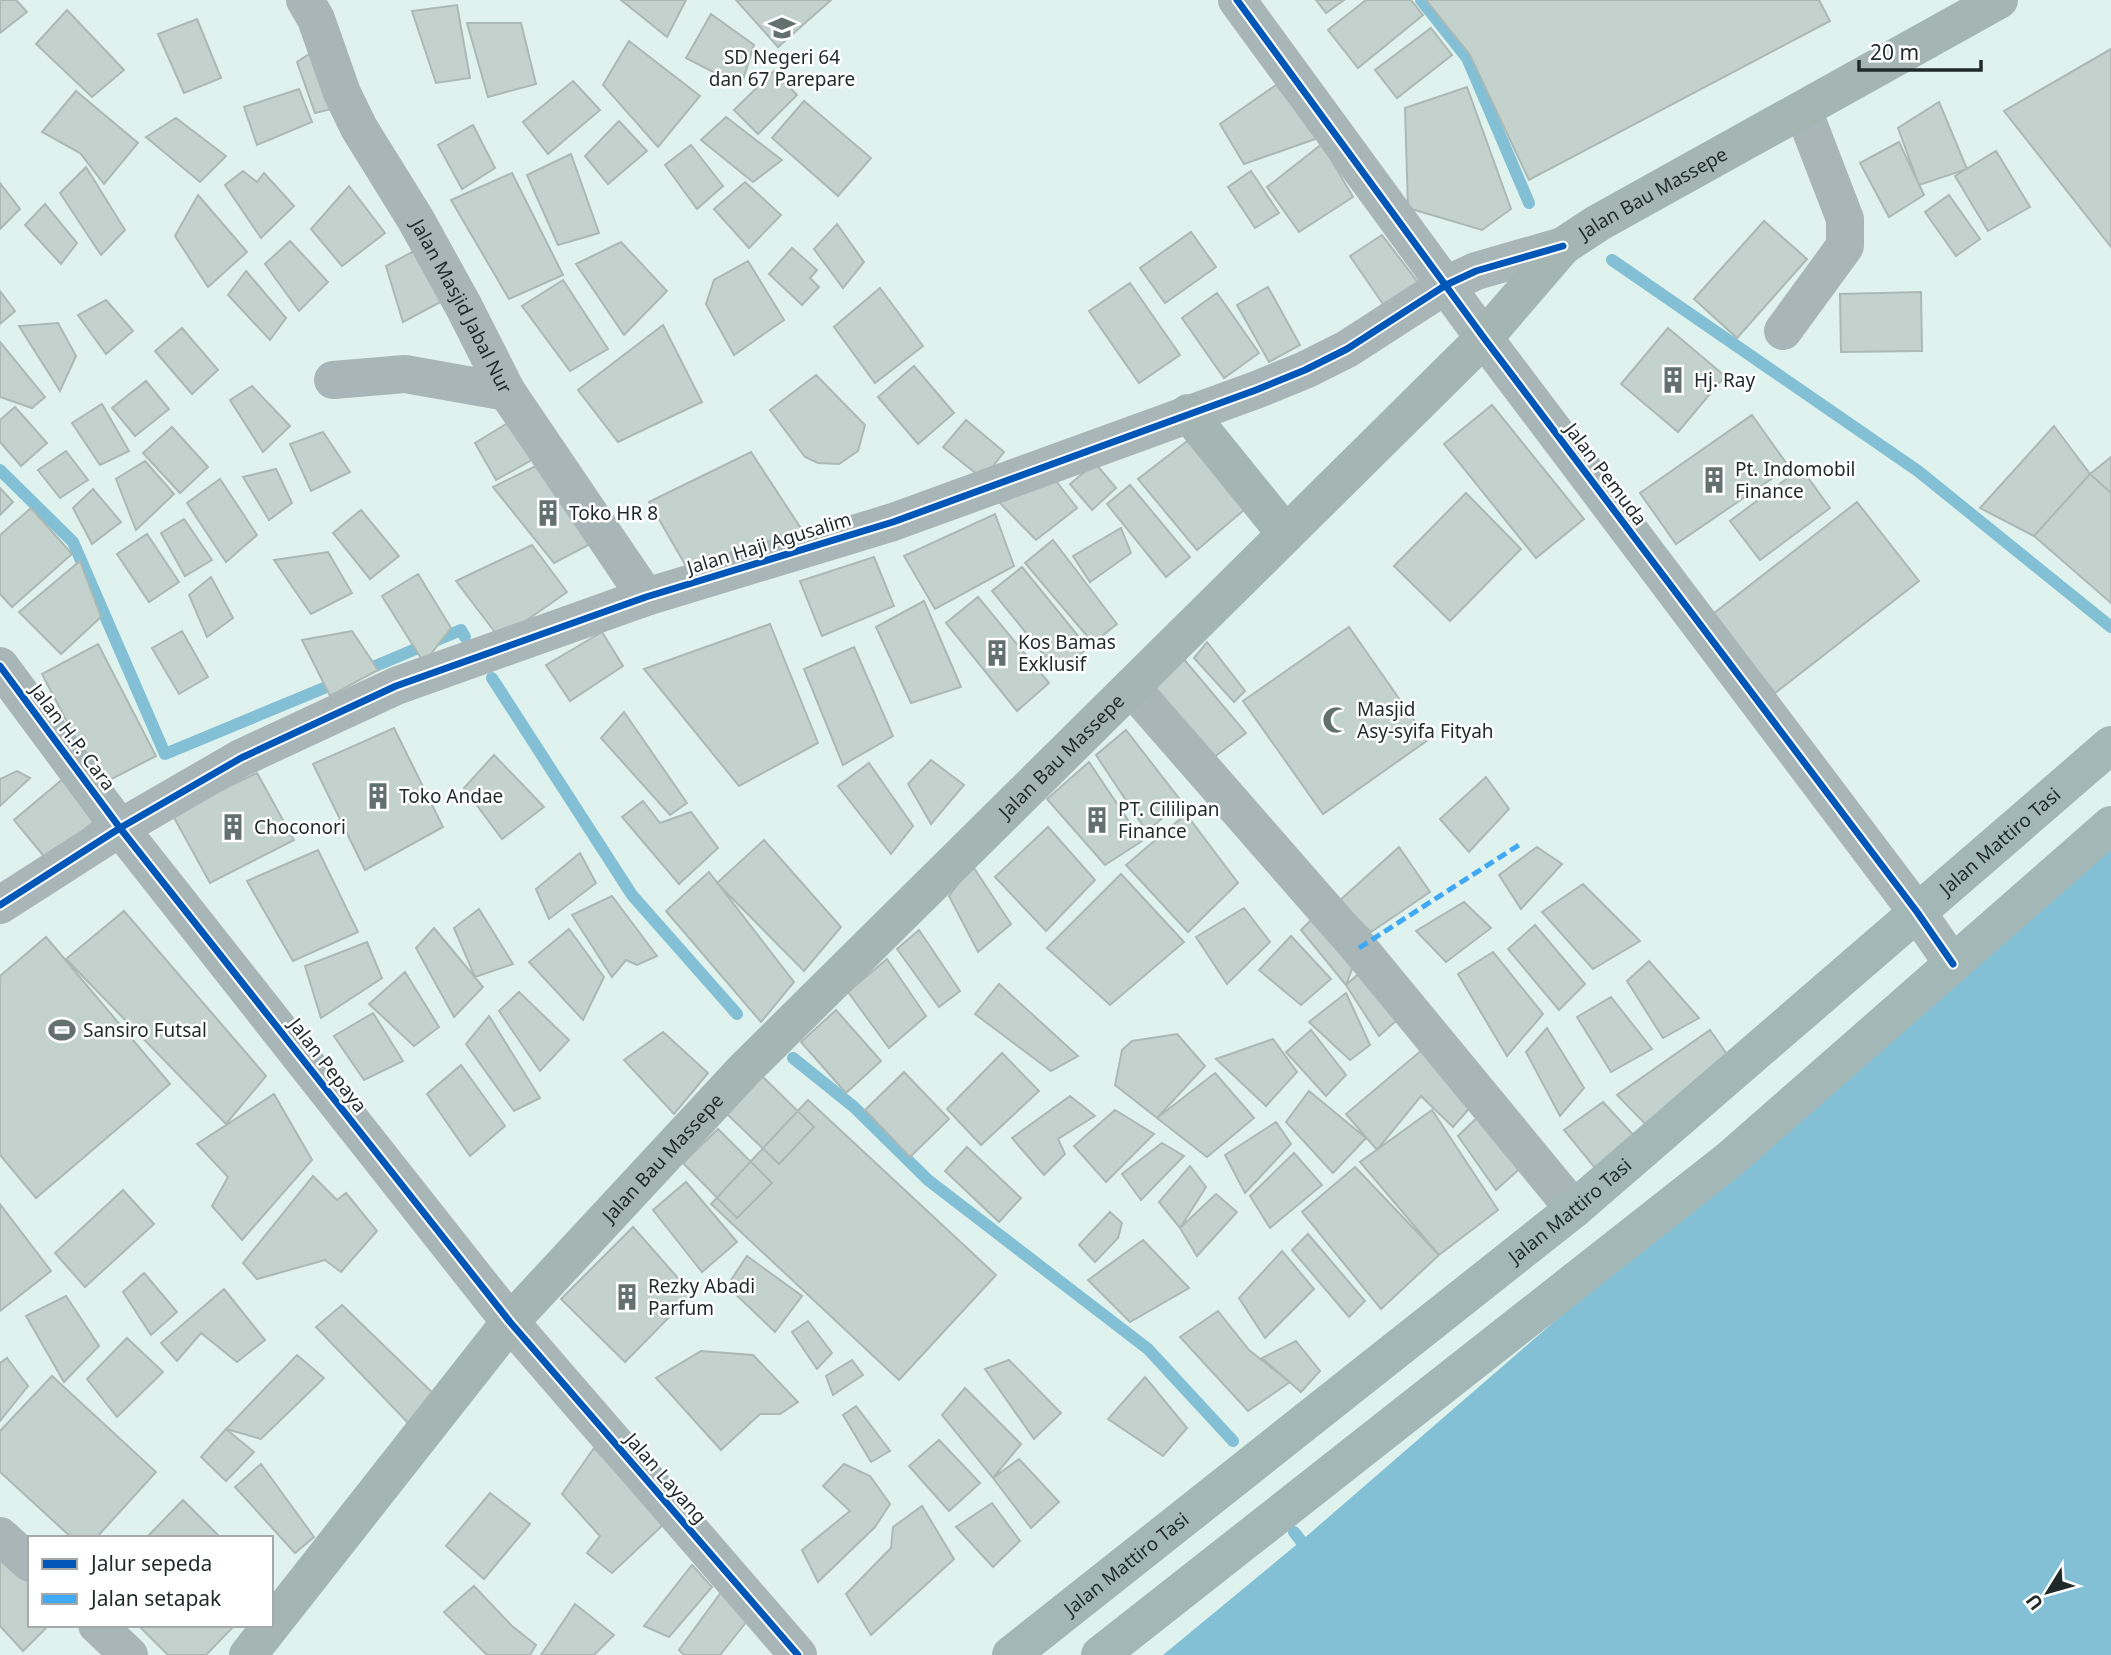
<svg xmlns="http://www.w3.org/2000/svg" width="2111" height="1655" font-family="'Noto Sans',sans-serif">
	<rect width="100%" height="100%" fill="#e0f2ee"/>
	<path fill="#83c0d6" d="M2111 845V1655H1163L1301 1541 1705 1191Z"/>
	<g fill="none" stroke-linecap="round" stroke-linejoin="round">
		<path stroke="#83c0d6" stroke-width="12" d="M1421 0 1467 58 1529 203
			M1612 260 1918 471 2111 627
			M0 470 73 542 165 754 341 681
			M361 672 461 630 465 637
			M492 678 632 895 737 1014
			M793 1058 854 1107 928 1180 1148 1349 1233 1441
			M1294 1532 1301 1541"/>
	</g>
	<path fill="#c4d2cd" stroke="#acb8b4" stroke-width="2" d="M0 0H16L27 12 0 33Z
		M621 0H686L667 37Z
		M736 0H831L778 47Z
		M1316 0H1344L1326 13Z
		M1366 0H1411L1423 15 1358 68 1328 30Z
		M1426 0H1819L1830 21 1529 180 1470 55Z
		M457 5 470 78 436 83 412 11Z
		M67 10 124 70 92 97 36 44Z
		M711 14 754 45 741 86 686 58Z
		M197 19 221 78 184 93 158 34Z
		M467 23H521L536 84 488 97Z
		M1431 28 1452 55 1397 98 1375 70Z
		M629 41 700 96 658 147 603 85Z
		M317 49 339 107 315 113 297 62Z
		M2111 49V247L2004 111Z
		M774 71 797 95 758 134 734 110Z
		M573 81 600 110 548 154 523 122Z
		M1276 85 1321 137 1244 164 1220 124Z
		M1467 87 1511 209 1482 230 1408 208 1405 108Z
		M299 89 312 122 257 145 244 107Z
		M76 91 138 143 104 184 80 153 42 132Z
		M804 101 871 158 838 196 772 138Z
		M1939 102 1967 169 1919 185 1898 128Z
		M726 117 782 160 753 182 701 140Z
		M176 118 226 156 200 182 146 137Z
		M619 121 647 151 608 184 585 156Z
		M473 125 495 168 462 189 438 145Z
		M1899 142 1924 195 1889 217 1860 163Z
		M1322 144 1353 197 1299 232 1267 187Z
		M691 145 723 186 697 209 665 165Z
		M1996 151 2030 207 1988 231 1955 176Z
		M571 154 599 233 558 245 527 175Z
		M86 167 125 230 101 255 60 193Z
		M243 171 257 182 264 173 294 206 261 238 225 185Z
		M1251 171 1279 213 1255 228 1228 187Z
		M512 173 563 275 509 299 451 200Z
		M745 182 781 215 749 248 714 209Z
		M0 183 20 209 0 229Z
		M349 186 385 233 342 266 311 229Z
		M198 195 247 252 208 287 175 236Z
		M1949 195 1980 239 1956 256 1925 212Z
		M45 204 77 243 61 264 25 225Z
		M1764 221 1807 259 1737 338 1694 299Z
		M837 224 864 262 843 288 814 249Z
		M1191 232 1216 267 1165 303 1140 268Z
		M1382 235 1420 285 1385 307 1350 256Z
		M290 241 328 282 299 311 265 264Z
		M621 242 667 291 624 335 576 264Z
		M792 248 817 270 810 278 819 287 802 305 769 274Z
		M416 250 446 299 403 322 386 266Z
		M748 261 784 320 734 355 706 304 714 280Z
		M246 271 286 318 270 340 228 295Z
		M563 280 608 349 570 371 522 306Z
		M1130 283 1180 355 1139 383 1089 311Z
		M1268 287 1300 345 1269 362 1237 305Z
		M880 288 923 346 875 383 834 327Z
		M0 291 15 311 0 324Z
		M1921 292 1922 351 1841 352 1840 294Z
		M1217 293 1259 353 1224 378 1182 318Z
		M106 300 133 331 106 354 78 315Z
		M58 323 76 356 60 391 19 326Z
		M663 325 702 402 618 442 578 390Z
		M182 328 218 370 192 394 155 351Z
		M1668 328 1725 376 1678 432 1621 384Z
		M0 342 45 397 32 408 0 397Z
		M914 366 954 413 918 444 878 397Z
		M816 375 865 425 858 451 839 464 818 463 805 457 770 410Z
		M146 381 169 409 135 436 112 408Z
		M252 386 290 426 263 452 230 400Z
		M102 404 129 451 100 465 72 423Z
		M1492 405 1584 519 1536 558 1444 444Z
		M15 407 47 443 21 466 0 442V420Z
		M1752 415 1789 467 1676 544 1640 493Z
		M516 418 539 456 496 480 475 443Z
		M966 420 1004 452 983 479 943 447Z
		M2054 426 2090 474 2034 536 1980 508Z
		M172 427 208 467 180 493 143 453Z
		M323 432 350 472 311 491 290 444Z
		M1194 436 1251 504 1197 550 1138 479Z
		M66 451 88 480 60 498 38 470Z
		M751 452 804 533 686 566 649 502Z
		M2111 457V493L2090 474Z
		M548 460 600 539 554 563 493 487Z
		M145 461 174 494 136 530 116 479Z
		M1095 463 1116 488 1092 510 1070 484Z
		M1801 468 1830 508 1760 560 1730 521Z
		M276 469 292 503 269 520 243 477Z
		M2090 474 2111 493V603L2034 536Z
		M220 479 257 535 226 562 187 503Z
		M1056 481 1077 508 1036 540 998 501Z
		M1130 485 1190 557 1166 577 1107 504Z
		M0 488 13 502 0 515Z
		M93 489 121 522 92 544 73 508Z
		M1466 493 1521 549 1450 621 1394 566Z
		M1857 502 1919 581 1775 693 1713 614Z
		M31 508 72 554 12 607 0 594V535Z
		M361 510 399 556 370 579 333 533Z
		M995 514 1014 566 935 609 904 556Z
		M184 519 212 560 185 576 161 533Z
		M1121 528 1131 553 1090 582 1073 556Z
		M147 534 179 582 149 602 117 554Z
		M1053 540 1117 624 1093 643 1025 563Z
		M532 545 567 592 500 639 456 581Z
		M328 552 352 593 311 614 274 560Z
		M874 557 894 606 822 636 800 581Z
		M80 561 101 617 61 654 19 612Z
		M1022 567 1088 648 1058 672 992 591Z
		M418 574 451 628 424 663 382 596Z
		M211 577 233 618 207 637 189 595Z
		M978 597 1049 683 1017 711 946 623Z
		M924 601 961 687 911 703 876 627Z
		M770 624 818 743 739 786 644 669Z
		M1349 627 1428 740 1323 814 1243 701Z
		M182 631 208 677 179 694 152 648Z
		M352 631 378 670 330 696 302 640Z
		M602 632 623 666 570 701 546 665Z
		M1207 642 1245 691 1234 702 1194 658Z
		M98 644 156 756 100 785 42 674Z
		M854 647 893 736 843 765 804 669Z
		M1182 657 1246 733 1213 758 1151 689Z
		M624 712 687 803 670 815 601 738Z
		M394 728 443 827 365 870 313 764Z
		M1126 730 1181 801 1147 832 1096 755Z
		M494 755 544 807 502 839 464 788Z
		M931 760 964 785 931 824 908 784Z
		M1089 762 1142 841 1105 865 1047 799Z
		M869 763 913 826 891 854 838 786Z
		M17 771 30 778 0 806V779Z
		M70 773 95 805 92 823 47 860 14 820Z
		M257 773 294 840 210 883 172 814Z
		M1486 777 1509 809 1469 852 1440 819Z
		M643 801 660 823 691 812 718 848 679 884 622 817Z
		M1186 814 1238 883 1188 932 1126 865Z
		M1048 827 1095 880 1046 931 995 877Z
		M764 840 841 927 804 971 717 883Z
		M1399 847 1430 892 1371 932 1339 901Z
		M1537 847 1562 864 1521 909 1499 875Z
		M318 850 358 932 293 961 247 881Z
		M580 853 596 883 549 919 536 889Z
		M972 865 1011 924 978 952 949 896Z
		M709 872 794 982 761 1022 666 911Z
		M1121 874 1184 942 1110 1005 1047 948Z
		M1583 884 1640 941 1593 969 1542 912Z
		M612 896 657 956 637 965 626 960 612 977 572 915Z
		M1464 902 1491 928 1446 962 1416 931Z
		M1244 908 1270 942 1227 984 1196 937Z
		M479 909 513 964 475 977 454 928Z
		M124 911 266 1076 226 1124 66 959Z
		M1315 916 1357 956 1346 985 1301 930Z
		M1535 925 1585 984 1559 1010 1508 949Z
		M434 928 483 987 454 1017 416 948Z
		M569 929 604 977 583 1020 529 962Z
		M919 930 960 991 939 1007 897 949Z
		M1291 936 1331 979 1301 1005 1259 970Z
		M46 937 170 1084 36 1198 0 1155V976Z
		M367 942 382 978 321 1018 305 966Z
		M1493 952 1543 1014 1507 1056 1458 974Z
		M887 959 926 1016 889 1048 848 992Z
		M1649 961 1699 1018 1663 1038 1627 981Z
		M1363 970 1404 1014 1379 1036 1346 985Z
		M405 972 439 1027 414 1046 369 1004Z
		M999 984 1078 1056 1051 1071 975 1014Z
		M519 992 569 1040 540 1071 499 1011Z
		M1346 993 1370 1045 1350 1060 1309 1022Z
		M1611 997 1652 1049 1611 1072 1577 1017Z
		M836 1010 881 1061 846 1093 801 1042Z
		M373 1013 403 1061 364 1080 334 1036Z
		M489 1016 540 1098 514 1111 466 1044Z
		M1547 1028 1584 1088 1560 1116 1526 1052Z
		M1311 1030 1346 1075 1326 1096 1286 1052Z
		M1710 1030 1733 1063 1653 1132 1617 1095Z
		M663 1032 708 1073 674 1114 624 1060Z
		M1177 1034 1205 1066 1157 1118 1115 1085 1122 1050 1132 1041Z
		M1273 1039 1297 1072 1266 1106 1216 1059Z
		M1423 1049 1474 1103 1453 1127 1421 1096 1377 1150 1346 1114Z
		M1002 1053 1039 1091 981 1145 947 1109Z
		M461 1065 505 1126 470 1156 427 1094Z
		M904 1072 949 1119 910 1157 865 1110Z
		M1215 1073 1254 1118 1207 1157 1157 1118Z
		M762 1076 814 1127 779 1164 726 1113Z
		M1309 1091 1366 1138 1333 1173 1286 1122Z
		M274 1094 312 1160 242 1240 212 1206 228 1177 197 1144Z
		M1070 1096 1095 1116 1058 1139 1065 1154 1044 1175 1012 1138Z
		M808 1100 996 1275 899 1380 711 1204Z
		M1603 1102 1638 1140 1600 1174 1564 1130Z
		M1115 1110 1154 1134 1106 1182 1074 1146Z
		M1432 1110 1498 1210 1439 1255 1360 1162Z
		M1483 1112 1525 1164 1496 1190 1458 1136Z
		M1276 1122 1291 1144 1245 1193 1225 1155Z
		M718 1129 772 1183 737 1218 683 1163Z
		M1162 1143 1184 1156 1141 1200 1122 1174Z
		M967 1147 1021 1198 999 1222 945 1171Z
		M1294 1153 1322 1185 1270 1228 1250 1196Z
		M1190 1166 1206 1187 1180 1228 1159 1202Z
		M1355 1167 1439 1255 1381 1309 1302 1212Z
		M313 1176 337 1200 346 1193 377 1231 341 1272 325 1260 257 1279 243 1263Z
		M686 1182 737 1242 702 1272 653 1210Z
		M123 1190 154 1224 85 1287 55 1253Z
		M1216 1194 1237 1212 1197 1256 1180 1228Z
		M0 1204 51 1271 0 1311Z
		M1110 1212 1122 1223 1118 1238 1095 1262 1079 1245Z
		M633 1227 692 1294 625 1362 561 1299Z
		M1308 1234 1365 1301 1349 1317 1292 1250Z
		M1143 1240 1189 1288 1130 1322 1088 1280Z
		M1282 1251 1314 1289 1265 1338 1239 1298Z
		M747 1256 802 1296 775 1332 727 1286Z
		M144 1273 177 1312 151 1335 123 1292Z
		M224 1289 265 1340 237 1362 201 1333 177 1361 161 1343Z
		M66 1296 99 1346 64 1382 26 1316Z
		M342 1305 435 1395 410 1425 316 1327Z
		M1218 1311 1249 1350 1290 1382 1248 1411 1180 1337Z
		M808 1321 832 1353 817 1369 792 1332Z
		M127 1338 163 1372 117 1417 87 1379Z
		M1296 1341 1320 1371 1301 1392 1262 1358Z
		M701 1351 753 1355 798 1402 780 1414H760L721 1450 656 1378Z
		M297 1355 324 1378 261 1439 226 1429Z
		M7 1358 28 1386 0 1421V1363Z
		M852 1360 863 1375 833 1395 826 1376Z
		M1009 1360 1061 1413 1034 1439 985 1369Z
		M52 1376 156 1472 96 1538H72L0 1472V1431Z
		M1145 1377 1187 1428 1163 1456 1108 1419Z
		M965 1388 1021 1444 993 1478 942 1415Z
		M856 1406 890 1451 871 1462 843 1415Z
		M226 1429 254 1452 226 1481 201 1457Z
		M939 1440 980 1483 949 1511 909 1466Z
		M594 1448 665 1523 612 1573 587 1553 600 1536 562 1494Z
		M1019 1459 1059 1502 1031 1528 993 1478Z
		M261 1464 314 1537 295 1553 235 1487Z
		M844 1464 870 1476 890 1504 875 1527 818 1582 802 1550 850 1511 823 1486Z
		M490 1493 530 1524 484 1579 446 1546Z
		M183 1500 221 1538H146Z
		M992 1503 1020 1541 993 1567 956 1527Z
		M922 1506 954 1559 871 1635 846 1594 891 1548 893 1527Z
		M0 1557 30 1580V1625H49L23 1651 0 1626Z
		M692 1565 712 1587 669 1637 644 1626Z
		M474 1586 512 1626 536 1645 530 1655H487L444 1612Z
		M722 1591 751 1616 720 1655H684L679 1650Z
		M575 1604 614 1635 594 1655H541Z
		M138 1625H235L206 1655H168Z"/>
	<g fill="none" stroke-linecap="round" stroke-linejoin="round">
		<g stroke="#a9b6b7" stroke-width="38">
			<path id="s1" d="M305 0 316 19 342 93 359 128 416 220 464 307 507 392 646 597"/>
			<path d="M1237 0 1484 338 1917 912 1953 964"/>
			<path d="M1783 331 1845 246V219L1803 110"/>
			<path d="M333 380 405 374 507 392"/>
			<path d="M0 666 120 828 510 1322 798 1655"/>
			<path d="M1131 687 1359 948 1574 1209"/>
			<path d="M0 905 120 828 241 758 396 686 646 597 893 522 1256 390 1305 370 1347 349 1446 285 1476 271 1563 246"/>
			<path d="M0 1536 30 1563"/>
			<path d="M97 1625 129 1655"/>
		</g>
		<g stroke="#a4b7b7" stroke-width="38">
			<path id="s2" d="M1011 1655 1574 1209 2111 745"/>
			<path d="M1100 1655 1729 1160 2111 825"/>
		</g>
		<g stroke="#a4b5b2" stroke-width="38">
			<path d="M1188 413 1286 534"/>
			<path id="s3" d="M248 1655 510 1322 745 1069 1484 338 1563 246 1598 223 1999 0"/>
		</g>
		<path stroke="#3fa9f5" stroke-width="5" stroke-dasharray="10 5" stroke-linecap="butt" d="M1359 948 1522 843"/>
		<defs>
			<path id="cycleway" d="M1237 0 1484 338 1917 912 1953 964
				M0 666 120 828 510 1322 798 1655
				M0 905 120 828 241 758 396 686 646 597 893 522 1256 390 1305 370 1347 349 1446 285 1476 271 1563 246"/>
		</defs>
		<use href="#cycleway" stroke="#fff" stroke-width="11"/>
		<use href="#cycleway" stroke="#0057b8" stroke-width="7"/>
	</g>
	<defs>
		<symbol id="school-bare" viewBox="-9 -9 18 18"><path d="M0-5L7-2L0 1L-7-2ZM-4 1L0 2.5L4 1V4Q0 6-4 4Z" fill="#63706e" stroke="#fff" stroke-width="2.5" paint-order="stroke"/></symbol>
		<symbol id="building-bare" viewBox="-9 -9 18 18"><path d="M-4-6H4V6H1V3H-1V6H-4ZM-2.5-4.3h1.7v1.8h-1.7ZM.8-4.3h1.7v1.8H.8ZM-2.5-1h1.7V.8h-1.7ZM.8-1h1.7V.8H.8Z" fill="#63706e" stroke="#fff" stroke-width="2.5" paint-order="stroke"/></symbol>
		<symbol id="mosque-bare" viewBox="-9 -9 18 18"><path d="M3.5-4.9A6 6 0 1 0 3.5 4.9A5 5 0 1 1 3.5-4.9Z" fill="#63706e" stroke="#fff" stroke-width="2.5" paint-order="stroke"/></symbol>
		<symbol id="stadium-bare" viewBox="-9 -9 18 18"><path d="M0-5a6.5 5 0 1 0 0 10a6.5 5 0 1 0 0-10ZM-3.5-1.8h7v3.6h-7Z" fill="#63706e" stroke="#fff" stroke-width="2.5" paint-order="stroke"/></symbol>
	</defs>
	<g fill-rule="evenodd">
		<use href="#school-bare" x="763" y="9" width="38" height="38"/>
		<use href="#building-bare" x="1654" y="361" width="38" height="38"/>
		<use href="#building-bare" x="1695" y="461" width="38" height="38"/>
		<use href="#building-bare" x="529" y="494" width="38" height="38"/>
		<use href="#building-bare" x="978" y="634" width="38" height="38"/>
		<use href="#mosque-bare" x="1317" y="701" width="38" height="38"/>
		<use href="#building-bare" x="359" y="777" width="38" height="38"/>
		<use href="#building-bare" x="1078" y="801" width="38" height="38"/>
		<use href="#building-bare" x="214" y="808" width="38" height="38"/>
		<use href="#stadium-bare" x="43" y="1011" width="38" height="38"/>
		<use href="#building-bare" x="608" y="1278" width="38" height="38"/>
	</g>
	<g text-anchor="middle" stroke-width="5" stroke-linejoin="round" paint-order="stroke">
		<g font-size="19" fill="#1f2a29" stroke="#fff" text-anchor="start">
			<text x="782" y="64" text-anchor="middle">SD Negeri 64<tspan x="782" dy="22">dan 67 Parepare</tspan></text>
			<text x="1694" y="387">Hj. Ray</text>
			<text x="1735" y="476">Pt. Indomobil<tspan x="1735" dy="22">Finance</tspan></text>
			<text x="569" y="520">Toko HR 8</text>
			<text x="1018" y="649">Kos Bamas<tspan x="1018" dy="22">Exklusif</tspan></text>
			<text x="1357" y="716">Masjid<tspan x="1357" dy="22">Asy-syifa Fityah</tspan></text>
			<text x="399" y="803">Toko Andae</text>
			<text x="1118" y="816">PT. Cililipan<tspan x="1118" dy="22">Finance</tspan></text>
			<text x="254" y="834">Choconori</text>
			<text x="83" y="1037">Sansiro Futsal</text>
			<text x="648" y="1293">Rezky Abadi<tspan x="648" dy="22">Parfum</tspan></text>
		</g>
		<g font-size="19" fill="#1f2a29" stroke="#fff">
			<text dy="7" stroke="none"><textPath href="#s3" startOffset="2034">Jalan Bau Massepe</textPath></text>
			<text dy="7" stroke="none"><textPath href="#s1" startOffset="345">Jalan Masjid Jabal Nur</textPath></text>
			<text transform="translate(1606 474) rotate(53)" y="7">Jalan Pemuda</text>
			<text transform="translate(769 543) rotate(-17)" y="7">Jalan Haji Agusalim</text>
			<text transform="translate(73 737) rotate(53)" y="7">Jalan H.P. Cara</text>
			<text dy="7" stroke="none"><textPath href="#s3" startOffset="1214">Jalan Bau Massepe</textPath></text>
			<text dy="7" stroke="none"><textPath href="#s2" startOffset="1281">Jalan Mattiro Tasi</textPath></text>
			<text transform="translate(328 1065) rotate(52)" y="7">Jalan Pepaya</text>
			<text dy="7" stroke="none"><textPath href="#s3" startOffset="648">Jalan Bau Massepe</textPath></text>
			<text dy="7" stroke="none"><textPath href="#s2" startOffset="714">Jalan Mattiro Tasi</textPath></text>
			<text transform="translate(666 1478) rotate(49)" y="7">Jalan Layang</text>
			<text dy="7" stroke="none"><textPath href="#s2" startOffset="147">Jalan Mattiro Tasi</textPath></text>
		</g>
	</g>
	<rect x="28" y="1536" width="245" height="91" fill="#ffffff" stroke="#a5aaa9" stroke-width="2"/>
	<rect x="42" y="1559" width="35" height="10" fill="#0057b8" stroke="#a5aaa9" stroke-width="2"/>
	<text x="91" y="1571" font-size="21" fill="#1f2a29">Jalur sepeda</text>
	<rect x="42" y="1594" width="35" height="10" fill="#3fa9f5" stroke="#a5aaa9" stroke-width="2"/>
	<text x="91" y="1606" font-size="21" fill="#1f2a29">Jalan setapak</text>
	<g transform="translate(2048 1592) rotate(233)" stroke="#ffffff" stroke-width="5" paint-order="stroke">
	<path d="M0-5L12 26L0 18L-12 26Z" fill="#1f2a29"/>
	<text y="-10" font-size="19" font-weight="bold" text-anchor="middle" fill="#1f2a29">U</text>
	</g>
	<path d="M1859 60v10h122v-10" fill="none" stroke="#1f2a29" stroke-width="3.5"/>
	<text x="1870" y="60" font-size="21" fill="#1f2a29" stroke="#ffffff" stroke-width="5" paint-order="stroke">20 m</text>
</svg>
